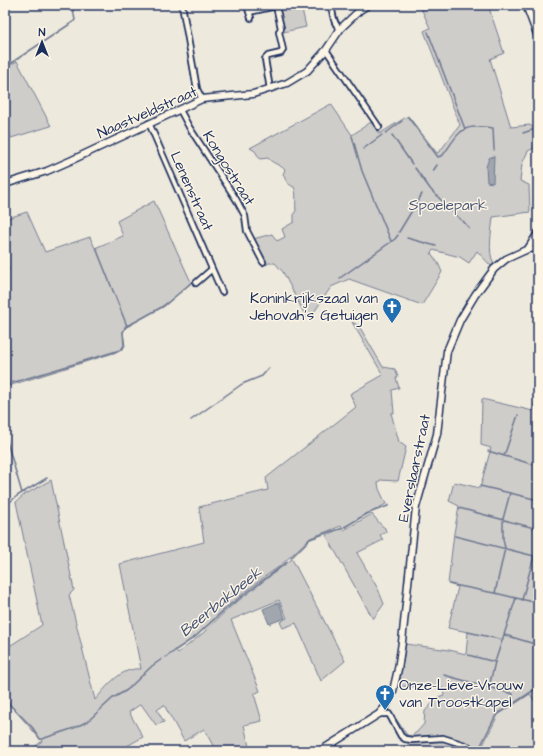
<svg xmlns="http://www.w3.org/2000/svg" width="543" height="756" font-family="'Architects Daughter',sans-serif">
	<rect width="100%" height="100%" fill="#eee9dd"/>
	<filter id="ink" filterUnits="userSpaceOnUse"><feTurbulence type="fractalNoise" baseFrequency=".025" numOctaves="2"/><feDisplacementMap in="SourceGraphic" scale="8" xChannelSelector="R" yChannelSelector="G"/><feConvolveMatrix kernelMatrix="1 2 1 2 8 2 1 2 1" color-interpolation-filters="sRGB"/></filter>
	<g filter="url(#ink)">
		<path fill="#dedbd4" d="M538 688V751H480L498 715Z"/>
		<path fill="#cfcdca" stroke="#757e94" d="M289 5H301L306 27 283 32 284 30 280 9 282 7Z
			M428 5H488L504 53 490 59 511 127 530 125 532 127 538 125V146L528 151 522 164 520 181 529 185 530 212 493 217C492 229 487 254 494 263L491 266 477 251 469 263 460 257 433 250 431 253 438 263 442 272 422 305 349 279 331 287 310 318 306 317 283 272 275 263H269L266 265 253 239 272 234 277 241 285 237 282 229 294 222V213L296 211C295 203 297 193 294 187 287 184 286 181 283 174L285 170C281 165 273 164 268 158L260 159 255 151 250 148 331 104 352 135 371 122 379 134 408 116 437 153 440 151 460 125 424 31 430 28 421 8Z
			M17 61 51 126 11 138 5 117V68Z
			M154 201 191 282C172 301 150 316 125 326L123 332 125 346 120 351 5 387V272L9 270C7 264 7 255 5 251V219L27 212 45 252 90 237 95 248 123 236 117 221Z
			M352 322 359 326 383 367 395 369 398 377 396 378 399 388 392 390 394 413H391L399 442 406 447 398 481 380 480 378 483 379 489 386 504 342 528 344 530 372 514 381 525 385 528 386 532 380 535 383 540 357 553 378 589 384 604 373 619 326 535 342 528 341 526 310 538 280 566 267 575 226 607 197 635 175 650 178 653 202 634 229 608 292 559 345 661 321 681 296 623 283 628 280 622 287 618 279 600 231 620 260 691 254 694 262 721 244 725 250 751H216L204 729 184 741 164 705 157 710 164 722 156 725 141 704 129 712 143 737 127 746 130 751H30L42 741 5 699V649L42 625 16 502 24 495 51 480 74 590 69 595 95 700C107 686 121 667 141 669L120 564 204 542 199 507 268 490 266 478 356 407 350 394 383 375Z
			M538 388V706L530 694 498 715 480 751H409L407 747 409 742C398 740 393 725 388 716L392 713 407 735 411 736 417 732 424 724 425 711 438 697 444 695 443 688 399 686 406 644 449 650 466 654 468 632 448 628 458 587 448 584 454 533 459 506 449 501 454 482 480 488 491 448 481 445 482 399 533 411Z"/>
		<path fill="#a2a7af" stroke="#6c778f" d="M494 156 493 183 487 182 486 167 489 158Z
			M277 603H279L285 618 269 624 263 609Z"/>
		<g fill="none" stroke-linecap="round" stroke-linejoin="round">
			<path stroke="#6c778f" stroke-width="1.5" d="M428 32 465 129
				M5 67 73 22 75 20 72 5
				M408 117 438 157 443 155C460 132 460 123 493 128L494 150
				M386 133 402 121
				M523 133 538 128
				M392 135 412 164
				M352 136 362 171 391 241
				M363 149 382 135
				M415 168 431 190 448 207
				M433 171 437 165
				M450 209 461 220
				M463 221 469 228
				M399 232 422 194
				M407 238 436 246
				M96 248 127 326
				M340 278 395 239 398 235
				M5 385 120 350 124 346 123 332 126 327 164 306 191 283
				M191 420 242 384 262 376 269 368
				M5 435 22 493
				M488 451 538 466
				M504 456 518 415
				M480 486 510 493
				M5 506 17 496 47 478
				M459 508 538 529
				M345 527 366 514 388 506V505
				M455 536 538 557
				M291 558 310 539 332 531 341 529
				M449 584 494 593
				M516 598 538 603
				M522 600 534 556
				M468 632 503 640
				M505 635 538 645
				M468 655 495 662
				M166 657 195 637 228 607 287 562
				M444 675 513 694 512 698
				M489 687 495 662 516 598 495 593 505 548 503 539V519L510 493 538 500
				M5 700 32 727 40 739H42L74 728 88 721 113 698 127 690 152 666 162 659
				M478 751 496 715 537 688"/>
			<defs>
				<path id="street" d="M182 5 197 89 202 99
					M247 5 251 18
					M331 5C333 13 333 26 341 28
					M249 12 276 6 281 28 279 32 283 50 281 53 268 56 265 59 270 89
					M326 50 379 127
					M180 110 189 127 236 199 245 216 247 231 263 262
					M149 123 222 292
					M528 249 538 250
					M196 283 212 269
					M379 714H389L401 736 405 739 412 740 443 738 468 746"/>
				<path id="secondary" d="M526 5 538 37
					M5 184 47 171 72 160 202 99 253 94 287 83 307 71 326 50 341 28 360 10 368 5
					M320 751 379 714 386 706 393 691 398 669 402 642 416 507 437 434 447 351 460 320 475 295 494 269 506 259 528 249 538 233"/>
			</defs>
			<use href="#street" stroke="#1b2f5e" stroke-width="8"/>
			<use href="#secondary" stroke="#1b2f5e" stroke-width="9"/>
			<use href="#street" stroke="#fcf5e5" stroke-width="4.5"/>
			<use href="#secondary" stroke="#fcf5e5" stroke-width="6"/>
		</g>
	</g>
	<defs>
		<symbol id="church-pin" viewBox="-11 -11 22 30"><path d="M0 17L-7.5 6A9.5 9.5 0 1 1 7.5 6Z" fill="#1f6fb2" stroke="#fcf5e5"/><path d="M-1.2-6h2.4v3.5h3.3v2.4h-3.3V6h-2.4V-.1h-3.3v-2.4h3.3Z" fill="#fff"/></symbol>
	</defs>
	<g fill-rule="evenodd">
		<use href="#church-pin" x="381" y="296" width="22" height="30"/>
		<use href="#church-pin" x="374" y="683" width="22" height="30"/>
	</g>
	<g text-anchor="middle" stroke-width="3" stroke-linejoin="round" paint-order="stroke">
		<g font-size="15" fill="#1b2f5e" stroke="#fcf5e5">
			<text transform="translate(147 112) rotate(-24)" y="5">Naastveldstraat</text>
			<text transform="translate(229 168) rotate(58)" y="5">Kongostraat</text>
			<text transform="translate(192 191) rotate(66)" y="5">Lenenstraat</text>
			<text transform="translate(414 468) rotate(-78)" y="5">Everslaarstraat</text>
		</g>
		<g font-size="15" fill="#485679" stroke="#fcf5e5">
			<text x="448" y="210">Spoelepark</text>
		</g>
		<g font-size="15" fill="#1b2f5e" stroke="#fcf5e5" text-anchor="end">
			<text x="378" y="303">Koninkrijkszaal van<tspan x="378" dy="17">Jehovah's Getuigen</tspan></text>
			<text x="399" y="690" text-anchor="start">Onze-Lieve-Vrouw<tspan x="399" dy="17">van Troostkapel</tspan></text>
		</g>
		<g font-size="16" font-style="italic" fill="#445376" stroke="#fcf5e5">
			<text transform="translate(220 601) rotate(-39)" y="6">Beerbakbeek</text>
		</g>
	</g>
	<rect width="543" height="756" fill="none" stroke="#fcf5e5" stroke-width="20"/>
	<rect x="10" y="10" width="523" height="736" fill="none" stroke="#1b2f5e" stroke-width="1.5" filter="url(#ink)"/>
	<g transform="translate(42 42)" stroke="#fcf5e5" stroke-width="3" paint-order="stroke">
	<path d="M0-3L7 15L0 10L-7 15Z" fill="#1b2f5e"/>
	<text y="-6" font-size="11" font-weight="bold" text-anchor="middle" fill="#1b2f5e">N</text>
	</g>
</svg>
